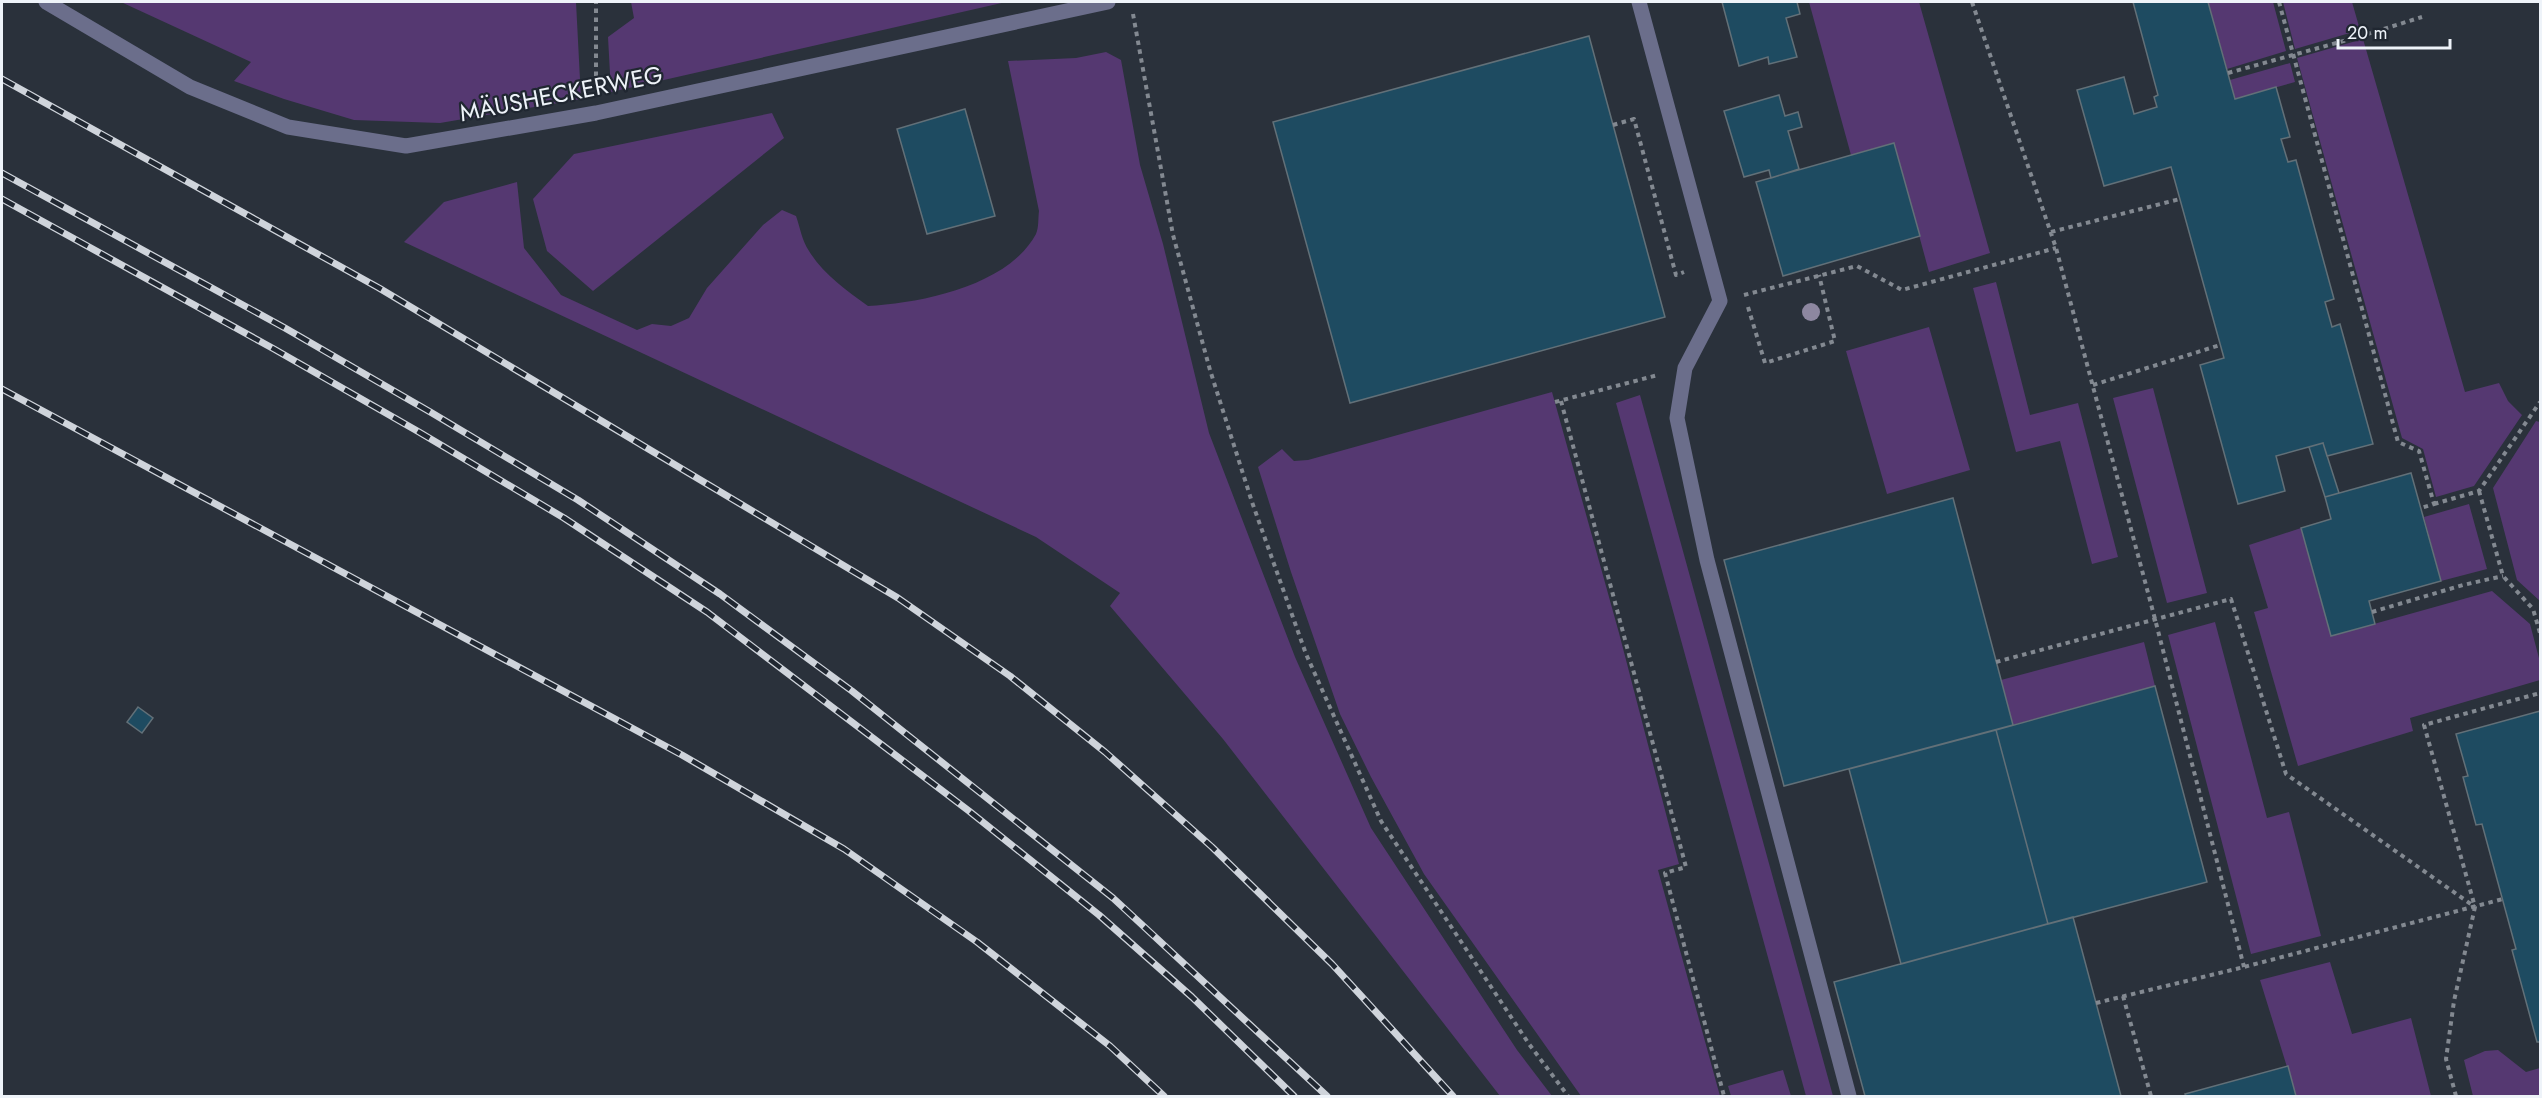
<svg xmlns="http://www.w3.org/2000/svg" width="2542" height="1098" font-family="Jost,sans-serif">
	<rect width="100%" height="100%" fill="#2a313b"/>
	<path fill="#553871" d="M121 2H576L581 99 440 123 354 120 284 99 234 81 251 62Z
		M631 2H1006L611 92 608 37 634 18Z
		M1809 2H1919L1990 253 1929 272 1894 143 1851 155Z
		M2208 2H2273L2286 51 2227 69Z
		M2283 2H2352L2360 30 2295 49Z
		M2363 39 2465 392 2499 383 2508 401 2522 415 2474 486 2436 497 2423 449 2402 438 2297 58Z
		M1106 52 1121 60 1140 165 1163 244 1209 433 1295 657 1371 828 1517 1050 1552 1096H1500L1223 739 1110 606 1120 593 1036 537 404 242 444 202 517 182 524 248 561 295 637 330 652 324 671 326 689 318 707 288 763 225 782 210 796 216C800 227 802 241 809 251 823 274 846 290 868 306 921 303 1008 286 1036 234 1039 227 1038 218 1039 211L1008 61 1076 58Z
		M2290 63 2295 82 2235 99 2230 80Z
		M772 113 784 138 593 291 547 251 533 199 574 154Z
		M1996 282 2030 415 2078 403 2118 557 2092 564 2060 441 2016 452 1973 288Z
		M1929 327 1970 470 1887 494 1846 351Z
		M2153 388 2207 593 2167 603 2113 398Z
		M1552 392 1619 633 1679 864 1658 870 1720 1096H1581L1424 874 1371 777 1340 714 1291 572 1258 467 1282 449 1294 461 1308 460Z
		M1640 395 1833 1096H1806L1616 403Z
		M2536 421 2540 422V601L2517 580 2493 488Z
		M2469 504 2487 569 2441 581 2424 517Z
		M2301 528 2331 636 2492 591 2530 624 2540 662V680L2410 718 2413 731 2298 766 2254 612 2268 608 2249 545Z
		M2215 622 2267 818 2289 812 2321 936 2251 954 2168 635Z
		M2144 642 2155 686 2013 725 2001 680Z
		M2330 962 2352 1034 2411 1018 2431 1096H2296L2260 980Z
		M2498 1050 2526 1072 2540 1068V1096H2473L2464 1060 2485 1051Z
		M1783 1070 1791 1096H1731L1728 1086Z"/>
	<path fill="#1e4b61" stroke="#627078" stroke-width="1.5" d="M1722 2H1797L1800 14 1786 18 1797 57 1769 64 1768 57 1739 66Z
		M2133 2H2208L2235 99 2276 87 2290 137 2281 139 2288 162 2296 160 2334 299 2325 302 2332 327 2340 324 2373 444 2327 456 2323 443 2276 456 2285 491 2238 504 2200 365 2224 358 2171 167 2104 186 2077 90 2124 77 2134 114 2157 107 2154 97 2158 95Z
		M1589 36 1665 317 1350 403 1273 122Z
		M1779 95 1785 116 1798 112 1802 127 1788 131 1799 169 1771 178 1769 170 1744 177 1724 111Z
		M965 109 995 216 927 234 897 129Z
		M1894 143 1920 236 1783 276 1756 182Z
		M2323 443 2339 493 2325 497 2309 447Z
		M2411 473 2441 581 2369 601 2375 624 2331 636 2301 528 2331 519 2325 497Z
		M1953 498 2013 725 1784 786 1724 560Z
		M2155 686 2207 882 2048 924 1996 730Z
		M138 707 153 718 142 733 127 722Z
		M2540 711V1042H2537L2512 950 2516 949 2482 824 2476 825 2463 777 2468 776 2456 734Z
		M1996 730 2048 924 1901 964 1849 769Z
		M2073 917 2121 1096H1865L1834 982Z
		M2288 1066 2296 1096H2186L2185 1094Z"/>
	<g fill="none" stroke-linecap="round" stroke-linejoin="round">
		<path stroke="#838991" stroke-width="4" stroke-dasharray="4.5 4.5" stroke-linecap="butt" d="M1972 2 2056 248 2155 619 2244 967
			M2279 2 2398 442 2419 451 2434 504 2421 508
			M1133 14 1173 235 1210 370 1252 502 1306 654 1381 821 1529 1044 1568 1096
			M2228 73 2358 37 2422 17
			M596 85V2
			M1613 125 1634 119 1676 275 1684 272
			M2051 232 2180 199
			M1744 295 1857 266 1902 290 2056 248
			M1748 307 1765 363 1835 341 1819 275
			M2093 385 2220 345
			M1561 401 1686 867 1665 873 1724 1096
			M1555 402 1658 375
			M2479 491 2503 576 2533 609 2540 633
			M2434 504 2479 491 2540 402
			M2372 612 2463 585 2503 576
			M1996 662 2231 599 2286 774 2475 907
			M2123 996 2151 1096
			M2096 1003 2244 967 2503 899
			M2456 1096 2446 1059 2454 1001 2475 907 2424 725 2540 693"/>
		<path stroke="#6b6e8b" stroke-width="15" d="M46 2 190 87 288 127 406 146 596 113 1108 2
			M1639 2 1720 301 1685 368 1677 418 1707 560 1849 1096"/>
		<defs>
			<path id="rail" d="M2 79 379 288 898 598 1010 676 1105 752 1212 847 1332 964 1453 1096
				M2 173 285 328 432 413 578 500 720 594 852 691 1113 898 1327 1096
				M2 199 274 349 419 432 564 518 707 612 969 811 1099 915 1192 997 1294 1096
				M2 389 682 755 844 849 977 942 1110 1046 1164 1096"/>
		</defs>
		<use href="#rail" stroke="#cfd4db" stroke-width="7"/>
		<use href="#rail" stroke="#202731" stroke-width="4.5" stroke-dasharray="14" stroke-linecap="butt"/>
	</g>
	<circle fill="#8d87a0" cx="1811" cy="312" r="9"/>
	<g text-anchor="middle" stroke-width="4.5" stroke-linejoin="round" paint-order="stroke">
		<g font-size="24" fill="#eef3f9" stroke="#202731">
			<text transform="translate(561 94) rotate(-11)" y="8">MÄUSHECKERWEG</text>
		</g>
	</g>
	<rect width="2542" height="1098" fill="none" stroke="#eef3f9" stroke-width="6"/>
	<path d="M2338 39v9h112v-9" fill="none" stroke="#eef3f9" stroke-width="3"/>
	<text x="2347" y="39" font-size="18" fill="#eef3f9" stroke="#202731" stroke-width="4.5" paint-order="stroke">20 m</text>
</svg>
